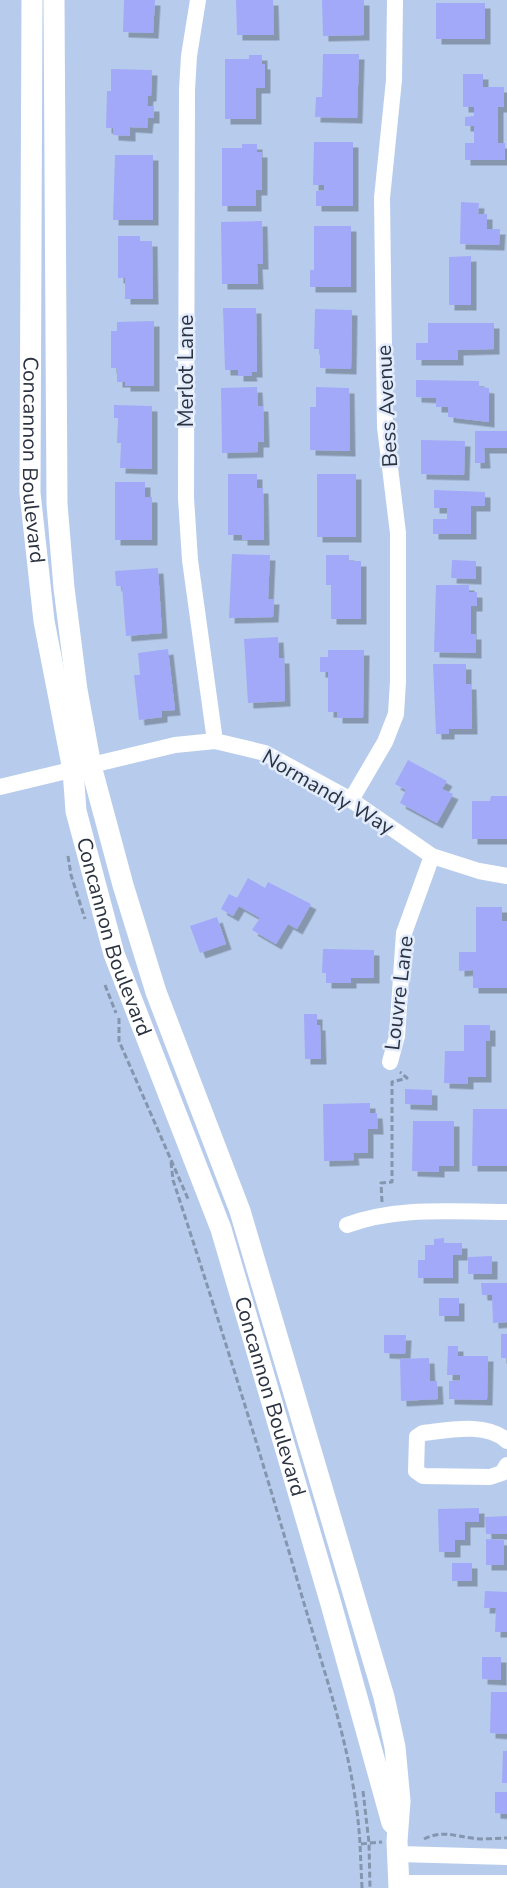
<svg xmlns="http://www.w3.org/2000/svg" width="507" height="1888" font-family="'Nunito Sans',sans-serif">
	<defs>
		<filter id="shadow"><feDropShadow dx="5.5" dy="5.5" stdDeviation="0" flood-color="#0004"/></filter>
	</defs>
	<rect width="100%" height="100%" fill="#b7ccec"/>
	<path fill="#a2a9f9" filter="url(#shadow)" d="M124 0H155L153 33 123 32Z
		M236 0H273L274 35H237Z
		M322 0H364V35L323 36Z
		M436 3H485V39H436Z
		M323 54H359L357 118 315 117 316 97H322Z
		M249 55H262V64H265V88H256V119H225V59H249Z
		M111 69 152 70 151 96H148L147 106H154V118H148L147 128 130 127V136L113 135V128H106L107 91H111Z
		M463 74H483V87H504V107H498V143H505V160H465V143H474V126H465V117L474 116V107H463Z
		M314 142H353V206H316V191H324V185H313Z
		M242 144H257V152H262V190H256V206H222V148H242Z
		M115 155H153V220H113Z
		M461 202 479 203 478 214H487V229H500L499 245 460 244Z
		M262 221 263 264H257L258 284H222L221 222Z
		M314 226H351V287H310V270H314Z
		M118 236H140V241H152L153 299H125V278H118Z
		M471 256V305H449V257Z
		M223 308H256L257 372H251L252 376H238V370H225Z
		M315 309 352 310 351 369 320 368V349H314Z
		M154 321V386H125V382H117V368H111V331H117V322Z
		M428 323H494V349L458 350V360H416V343H428Z
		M416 380 479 381V387L489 388V422L448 417V407H436V398L416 397Z
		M257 387 258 406H263L264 442H258V452L222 453 221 388Z
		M316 387 349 388 350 451 310 450V407H316Z
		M114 405 152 406V469L120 468 121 443H117L118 418H114Z
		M475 431H507V448H484L485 463H475Z
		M421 440 465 441 464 475 421 474Z
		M228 474H257V488H263L264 540H242V535H228Z
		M317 474H356V537H317Z
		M115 482H145V497H152V540H115Z
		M434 490 485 492V506H471V534H433V519H447V508H434Z
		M232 554 270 555 268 599H274L273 617 229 618Z
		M326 555H349V561H361V619H331V585H326Z
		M452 560 476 561V579L451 578Z
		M158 568 162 633 126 636 122 586H116L115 571Z
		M436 585H469V592H477V606H471V634H476V653L434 652Z
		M278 637 279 658H284L285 701 248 703 244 639Z
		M168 649 175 710 162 711V717L139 720 134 675H140L138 653Z
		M328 650H364L363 718H337V712H328V672H320V657H328Z
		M433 664H466V684H471L472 729H449V734H436Z
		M408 760 447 781 442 789 453 794 437 823 400 803 406 790 395 784Z
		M491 796H507V839H472V801H490Z
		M248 878 265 888 268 882 311 904 297 929 288 924 276 944 252 930 260 918 239 906 233 916 221 909 229 894 237 898Z
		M476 907H502V921H507V988H473V970L459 971V952H476Z
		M217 917 226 944 200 953 190 926Z
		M323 949 374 950V978H351V983H326V973H322Z
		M304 1014H317V1025H320L321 1059H305Z
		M464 1025H490V1041H486V1077H468V1084L444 1083 445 1051H464Z
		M405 1089 432 1090V1105L405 1104Z
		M370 1103V1113H377L378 1129H368V1153H353L354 1160 324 1161 323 1104Z
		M473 1109H507V1166H472Z
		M413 1121H454V1166H439V1172L412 1171Z
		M444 1238V1243H462V1255H453V1278H418V1260H425V1245H434V1239Z
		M492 1256V1274H468V1257Z
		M481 1283H507V1322L493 1323 492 1295H482Z
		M439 1298H459V1316H439Z
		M501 1334H507V1358H501Z
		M384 1335H406L405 1354 384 1353Z
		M448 1346H458V1356H488L487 1400 449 1399V1381H460V1375H447Z
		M429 1358 430 1381H437L438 1399 401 1401 400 1359Z
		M479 1508V1522H465V1540H455V1552H439L438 1509Z
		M507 1516V1534H486L485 1517Z
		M486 1539 504 1540V1565H486Z
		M452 1563H472V1581H452Z
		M485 1591 507 1592V1632H495L496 1608H484Z
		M482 1657H501V1680L482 1679Z
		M491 1692H507V1734L490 1733Z
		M503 1751H507V1783H502Z
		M495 1792H507V1814L495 1813Z"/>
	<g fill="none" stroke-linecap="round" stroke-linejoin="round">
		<path stroke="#8495ae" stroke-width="3" stroke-dasharray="6 3" stroke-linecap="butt" d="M68 856 71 875 85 919
			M105 985 116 1013
			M119 1018V1041L189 1201
			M171 1162 173 1180C218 1317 261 1454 301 1593 325 1676 355 1757 360 1844
			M382 1202 381 1183 392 1182V1082L407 1078 400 1072
			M363 1791 369 1843 370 1888
			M424 1839C443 1830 453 1836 472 1838 483 1840 496 1838 507 1838
			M362 1888 360 1844 382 1842"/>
		<path stroke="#fff" stroke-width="16" d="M198 0 189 56 187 90 186 498 190 560 215 741
			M0 787 175 745 215 741 265 753 351 800 432 856 479 871 507 876
			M351 800 385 742 396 714 398 681V533L385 427 382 198 394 80 395 0
			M390 1062 397 1036 404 933 432 856
			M347 1225C398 1206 454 1212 507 1212
			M507 1441C487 1422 449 1430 423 1433L417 1437 416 1471 423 1476 490 1477 502 1473 507 1465
			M398 1854 507 1857
			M399 1883H507"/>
		<g stroke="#fff" stroke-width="21">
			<path id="s1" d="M32 0 30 493 44 621 73 770 76 811 114 954 221 1229 331 1604 392 1823"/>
			<path d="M54 0 57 504 64 588 77 690 91 766 123 885 156 992 240 1211 384 1697 395 1747 400 1801 397 1841 399 1888"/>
		</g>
	</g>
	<g text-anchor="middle" stroke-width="5" stroke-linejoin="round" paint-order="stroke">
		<g font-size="21" fill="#2b3340" stroke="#e2ecfd">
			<text transform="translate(186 371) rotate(-90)" y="7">Merlot Lane</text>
			<text transform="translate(387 406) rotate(-93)" y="7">Bess Avenue</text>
			<text dy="7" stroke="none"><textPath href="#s1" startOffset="460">Concannon Boulevard</textPath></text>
			<text transform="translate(328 792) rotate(30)" y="7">Normandy Way</text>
			<text dy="7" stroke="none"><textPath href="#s1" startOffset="946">Concannon Boulevard</textPath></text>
			<text transform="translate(399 993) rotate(-83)" y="7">Louvre Lane</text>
			<text dy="7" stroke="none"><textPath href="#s1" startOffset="1432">Concannon Boulevard</textPath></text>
		</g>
	</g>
</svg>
